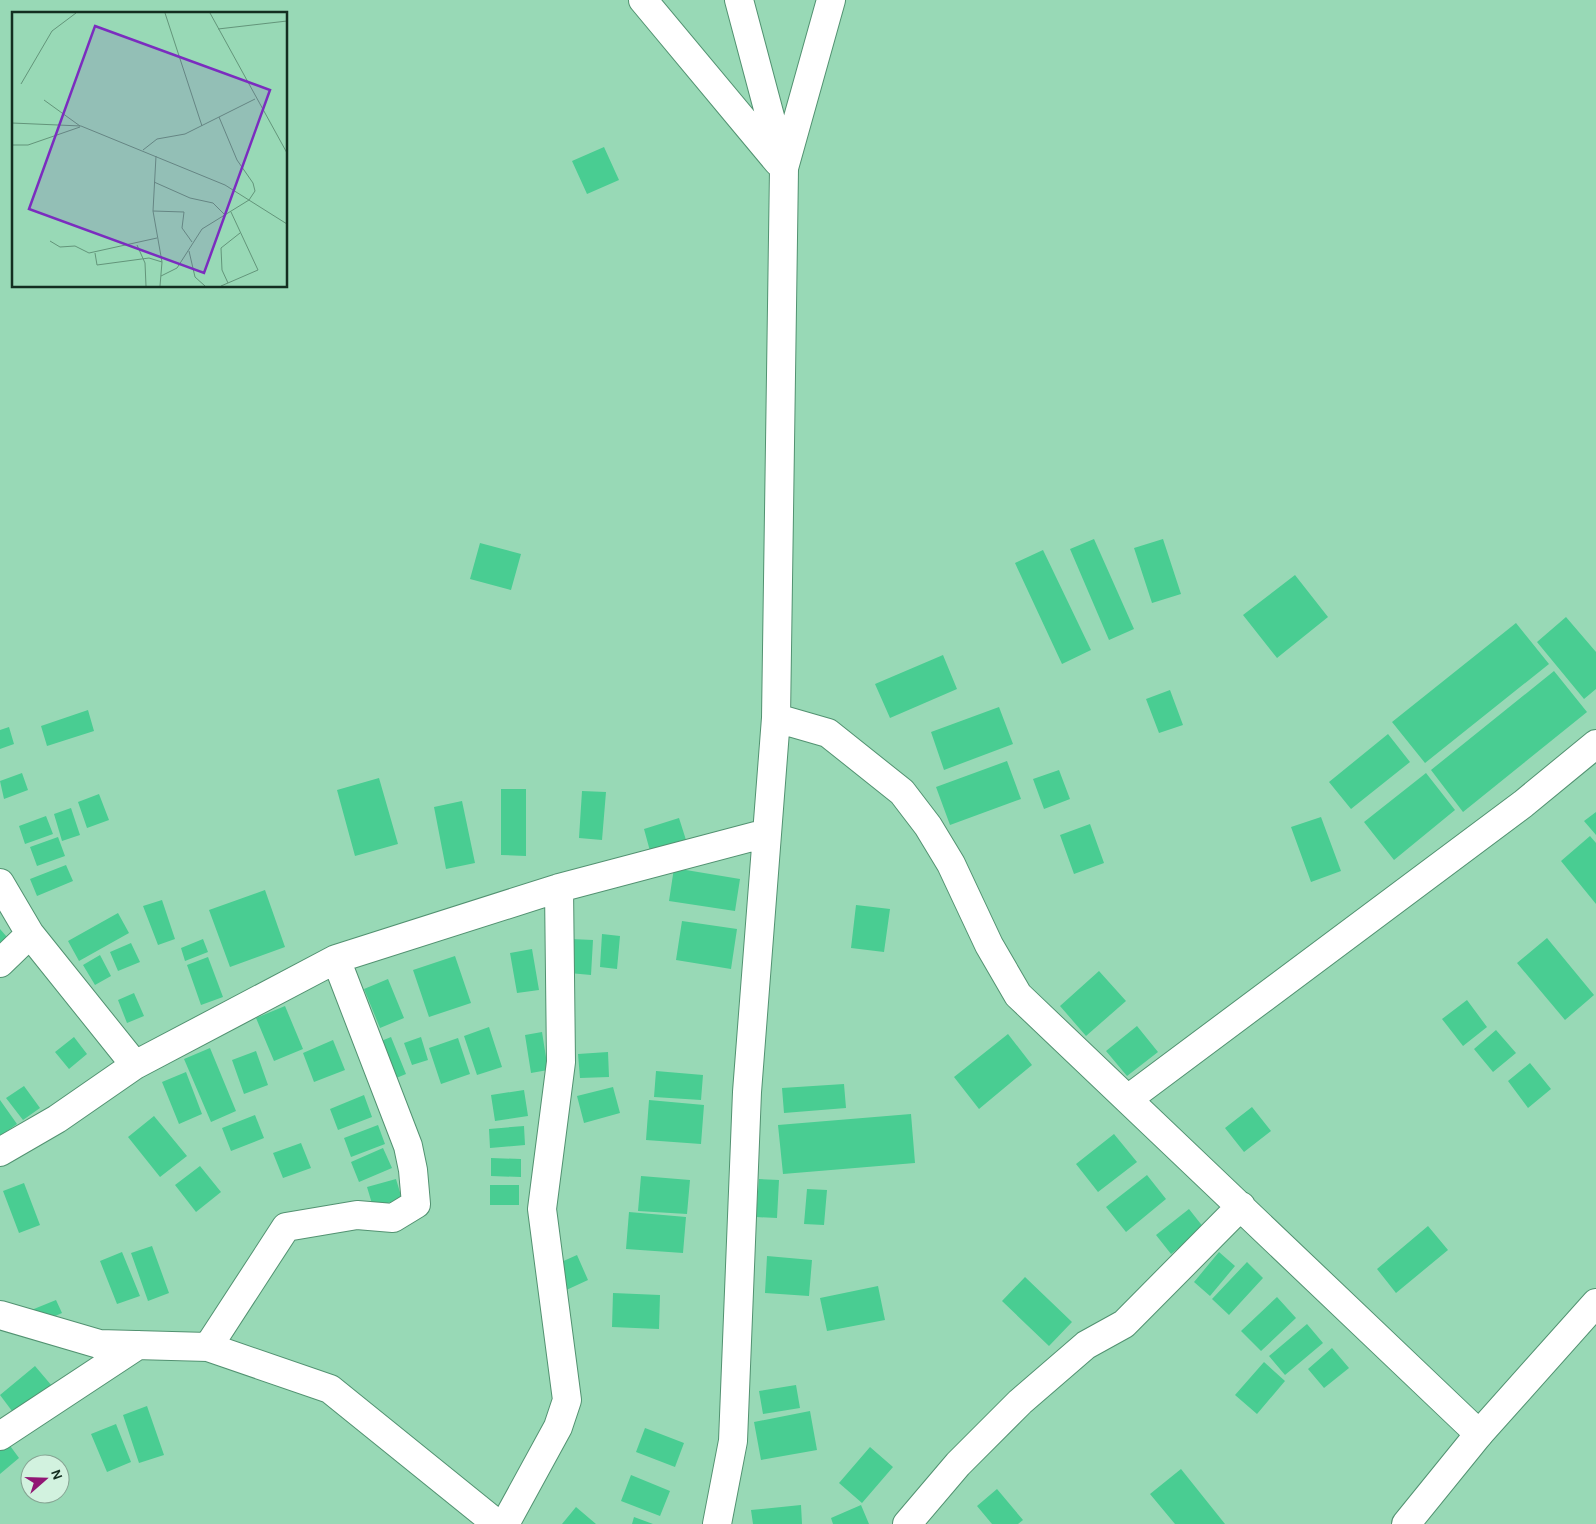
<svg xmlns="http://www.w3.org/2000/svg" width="1596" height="1524" font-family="Karla,sans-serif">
	<rect width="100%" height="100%" fill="#98d9b6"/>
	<path fill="#49cd92" d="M604 147 619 180 587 194 572 161Z
		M1094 539 1134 629 1109 640 1070 549Z
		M1163 539 1181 594 1152 603 1134 548Z
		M480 543 521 554 511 590 470 579Z
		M1043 550 1091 650 1062 664 1015 563Z
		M1295 575 1328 617 1277 658 1243 615Z
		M1566 617 1596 652V689L1584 699 1537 642Z
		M1516 623 1549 664 1425 763 1392 722Z
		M943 655 957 689 890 718 875 684Z
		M1554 671 1587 712 1463 812 1431 770Z
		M1170 690 1183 725 1159 733 1146 699Z
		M999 707 1013 744 944 770 931 732Z
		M88 710 94 731 47 746 41 726Z
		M9 727 14 744 0 749V730Z
		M1388 734 1410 762 1351 809 1329 782Z
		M1007 761 1021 799 950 825 936 787Z
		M1059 770 1070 799 1044 809 1033 779Z
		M22 773 28 790 4 799 0 781Z
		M1426 773 1455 810 1394 860 1364 822Z
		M379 778 398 844 355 856 337 790Z
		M501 789H526V856L501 855Z
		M582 791 606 792 602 840 579 838Z
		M99 794 109 820 87 828 78 802Z
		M462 801 475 863 446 869 434 807Z
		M71 808 80 835 62 841 54 814Z
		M1596 812V835L1584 821Z
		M46 816 53 834 25 844 19 826Z
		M1321 817 1341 871 1311 882 1291 827Z
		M679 818 686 840 650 851 644 829Z
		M1090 824 1104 863 1074 874 1060 835Z
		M1590 836 1596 843V904L1561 861Z
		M58 837 65 856 37 866 30 847Z
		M66 865 73 881 37 896 30 879Z
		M674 868 740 879 735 911 669 901Z
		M265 890 285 947 230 967 209 910Z
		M162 900 175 939 158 945 143 906Z
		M856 905 890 909 884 952 851 948Z
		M118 913 129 933 79 961 68 941Z
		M682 921 737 929 731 969 676 960Z
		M0 929 13 944 0 955Z
		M602 934 620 936 617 969 600 967Z
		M1547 938 1594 995 1565 1020 1517 963Z
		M203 939 208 952 185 961 181 948Z
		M571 939 593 940 591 975 569 973Z
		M131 943 140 962 118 971 110 952Z
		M532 949 539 990 517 993 510 953Z
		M100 955 111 976 95 985 83 965Z
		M455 956 471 1003 429 1017 413 970Z
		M208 957 223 997 201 1005 187 965Z
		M1099 971 1126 1001 1086 1036 1060 1006Z
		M388 979 404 1018 380 1028 364 989Z
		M134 993 144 1016 127 1023 118 1000Z
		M1467 1000 1487 1027 1463 1046 1442 1019Z
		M285 1006 303 1049 274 1061 256 1018Z
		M1137 1026 1158 1052 1127 1076 1106 1051Z
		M489 1027 502 1067 477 1075 464 1036Z
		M1496 1030 1516 1053 1493 1072 1474 1049Z
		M542 1032 548 1070 531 1073 525 1035Z
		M1008 1034 1032 1065 979 1109 954 1077Z
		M74 1037 87 1054 69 1069 55 1052Z
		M391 1037 406 1074 389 1081 374 1044Z
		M421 1037 428 1060 412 1065 404 1043Z
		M458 1038 470 1074 441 1084 429 1048Z
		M333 1040 345 1070 314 1082 303 1053Z
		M210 1048 236 1111 211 1122 184 1059Z
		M256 1051 268 1085 244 1094 232 1060Z
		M608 1052 609 1077 580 1078 578 1054Z
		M1530 1063 1551 1089 1528 1108 1508 1081Z
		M656 1071 703 1075 701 1100 654 1097Z
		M186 1072 202 1114 179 1124 162 1082Z
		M844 1084 846 1108 784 1113 782 1088Z
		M24 1086 40 1108 23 1120 6 1098Z
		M613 1087 620 1113 584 1123 577 1096Z
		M524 1090 528 1116 495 1121 491 1095Z
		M364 1095 372 1117 338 1130 330 1109Z
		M0 1100 17 1124 0 1136Z
		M649 1100 704 1105 701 1144 646 1140Z
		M1252 1107 1271 1131 1244 1152 1225 1128Z
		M911 1114 915 1163 783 1174 778 1125Z
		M255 1115 264 1138 231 1151 222 1128Z
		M154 1116 187 1156 160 1177 128 1137Z
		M378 1125 385 1144 351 1157 344 1138Z
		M524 1126 525 1145 490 1148 489 1129Z
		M1114 1134 1137 1162 1098 1192 1076 1164Z
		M301 1143 311 1168 283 1178 273 1153Z
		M383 1148 392 1168 359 1182 351 1162Z
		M491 1158 521 1159V1177L491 1176Z
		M200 1166 221 1192 196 1212 175 1185Z
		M1147 1175 1166 1199 1126 1232 1106 1207Z
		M641 1176 690 1180 687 1214 638 1211Z
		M396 1179 402 1199 373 1207 367 1187Z
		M759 1179 779 1180 777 1218 756 1217Z
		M24 1183 40 1225 19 1233 3 1191Z
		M490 1185H519V1205H490Z
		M807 1189 827 1190 824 1225 804 1224Z
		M1189 1209 1204 1228 1171 1254 1156 1235Z
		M629 1212 686 1217 683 1253 626 1249Z
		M1428 1226 1448 1250 1396 1293 1377 1269Z
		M152 1246 169 1293 148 1301 131 1253Z
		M122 1252 140 1296 117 1304 100 1261Z
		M1219 1252 1235 1266 1210 1296 1194 1282Z
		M577 1255 588 1280 562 1292 550 1267Z
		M767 1256 812 1260 809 1296 765 1293Z
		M1247 1262 1263 1278 1229 1315 1212 1299Z
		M1025 1277 1072 1322 1049 1346 1002 1301Z
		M878 1286 885 1320 827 1331 820 1298Z
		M613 1293 660 1295 659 1329 612 1327Z
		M1277 1297 1296 1318 1261 1351 1241 1331Z
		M56 1300 62 1313 35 1325 29 1311Z
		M1307 1324 1323 1343 1285 1375 1269 1356Z
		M1332 1348 1349 1368 1324 1388 1308 1369Z
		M1264 1362 1285 1381 1257 1414 1235 1395Z
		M35 1366 52 1386 15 1415 0 1395Z
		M796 1385 800 1408 763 1414 759 1391Z
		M147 1406 164 1455 139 1463 123 1415Z
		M810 1411 817 1450 761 1460 754 1422Z
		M116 1424 131 1462 107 1472 91 1434Z
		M645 1428 684 1443 675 1467 636 1452Z
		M8 1443 19 1458 0 1474V1449Z
		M870 1447 893 1467 862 1503 839 1483Z
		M1181 1469 1225 1524H1175L1150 1494Z
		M631 1475 670 1491 660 1516 621 1501Z
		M997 1489 1023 1520 1018 1524H992L977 1506Z
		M801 1505 802 1524H753L751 1510Z
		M861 1505 869 1524H833L831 1518Z
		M576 1507 596 1524H562Z
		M634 1517 653 1524H632Z"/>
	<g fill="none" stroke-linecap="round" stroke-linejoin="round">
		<defs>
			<path id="minor" d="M643 0 778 162
				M784 168 831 0
				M776 718 828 733 902 792 928 826 951 864 989 945 1018 995 1479 1434
				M0 883 30 934 135 1065
				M0 963 30 934
				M1128 1099 1523 804 1596 744
				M0 1152 57 1119 135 1065 336 959 559 888 767 833
				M0 1315 99 1344 208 1347 330 1389 497 1524
				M208 1347 286 1227 357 1215 393 1218 416 1204 413 1170 408 1146 336 959
				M0 1436 138 1345
				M505 1524 558 1427 567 1400 542 1209 561 1062 559 888
				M717 1524 733 1441 747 1092 776 718 784 169 739 0
				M907 1524 958 1464 1020 1402 1086 1345 1124 1324 1241 1206"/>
			<path id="major" d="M1406 1524 1479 1434 1596 1303"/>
		</defs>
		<use href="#minor" stroke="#529271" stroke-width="30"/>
		<use href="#major" stroke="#529271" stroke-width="30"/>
		<use href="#minor" stroke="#fff" stroke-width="28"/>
		<use href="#major" stroke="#fff" stroke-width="28"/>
	</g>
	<g transform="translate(12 12)">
		<rect width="275" height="275" fill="#98d9b6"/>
		<path fill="none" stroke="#63957a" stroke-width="1" d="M153 1 190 114M198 1 275 141M206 17 275 9M9 72 40 19 64 1M32 88 68 114M0 111 69 114 213 173 275 212M0 133H16L68 115M131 138 145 127 173 122 243 87M144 144 141 199 150 250 148 274M142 170 178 186 201 191 213 203M141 199 172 200 170 216 180 230M38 229 48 235 63 234 77 241 145 226M125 233 133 251 134 274M177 239 183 265 193 274M83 241 85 253 137 246 150 250M149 264 165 256 190 217 237 188 243 179 241 171 225 148 207 105M216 271 210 258 209 236 228 221M209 274 246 258 219 200"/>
		<path fill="#7b2cbf" fill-opacity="0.15" stroke="#7b2cbf" stroke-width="2.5" d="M83 14 258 78 192 261 17 197Z"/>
		<rect width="275" height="275" fill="none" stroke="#132e20" stroke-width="2.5"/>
	</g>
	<g transform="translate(45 1479) rotate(70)"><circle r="24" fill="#d2f2df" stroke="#86a493"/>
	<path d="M0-4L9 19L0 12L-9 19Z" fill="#911674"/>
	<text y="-8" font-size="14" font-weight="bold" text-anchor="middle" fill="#132e20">N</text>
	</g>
</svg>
